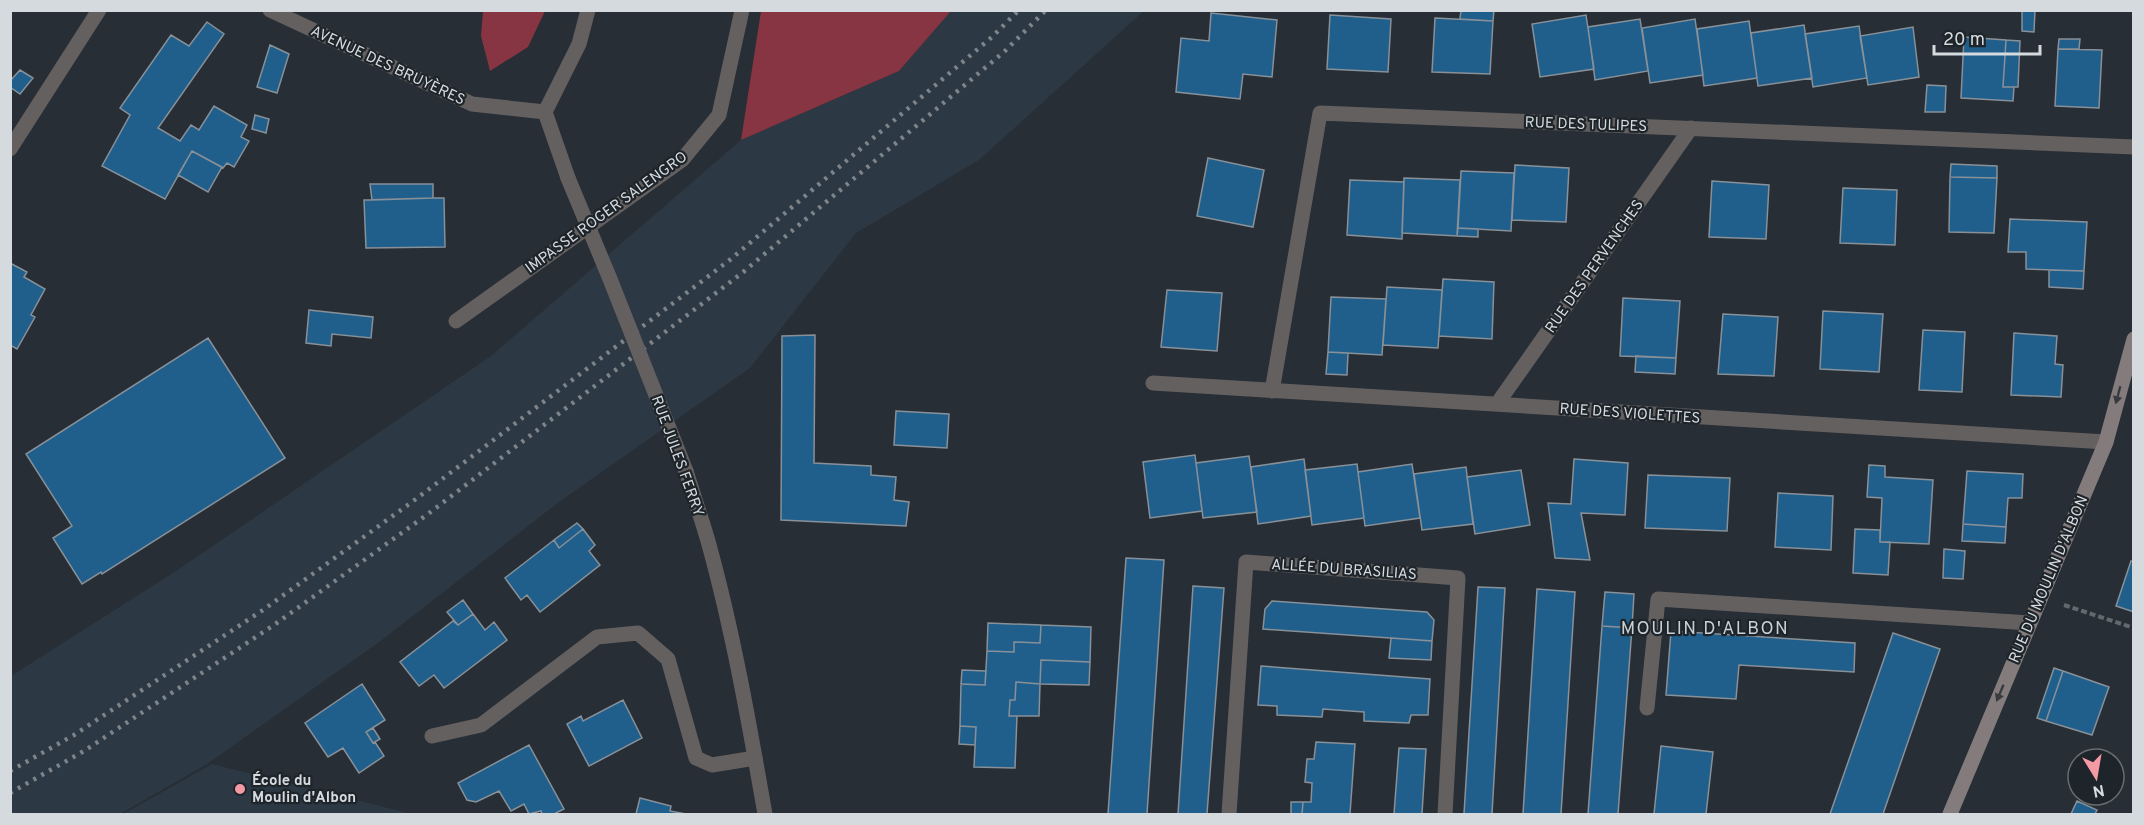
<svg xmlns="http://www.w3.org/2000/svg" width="2144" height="825" font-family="Overpass,sans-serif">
	<rect width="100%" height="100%" fill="#272e35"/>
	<path fill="#2c3843" d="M951 11H1144L979 160 856 233 750 368 559 502 382 640 207 764 120 814H11V676L176 571 491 356 741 140 899 71Z
		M212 764 412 814H123Z"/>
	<path fill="#873542" d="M483 11V10L545 11 528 47 490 71 481 36Z
		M761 11V10L951 11 899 71 741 140Z"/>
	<path fill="#205f8c" stroke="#889098" stroke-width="1.5" d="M1461 10H1494L1493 21 1460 19Z
		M2022 10H2035L2034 32 2022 31Z
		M1211 13 1277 20 1272 77 1243 74 1240 99 1176 92 1181 38 1209 41Z
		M1330 15 1391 19 1388 72 1327 69Z
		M1586 15 1594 69 1540 77 1532 24Z
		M1435 18 1493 21 1490 74 1432 72Z
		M1640 19 1648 71 1595 80 1588 27Z
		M1695 19 1703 75 1650 83 1642 28Z
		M1749 21 1757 78 1704 86 1697 29Z
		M207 22 224 34 158 128 180 141 191 125 199 130 214 106 247 125 241 137 249 141 234 167 227 163 223 168 192 151 165 199 102 166 130 115 120 108 171 35 189 46Z
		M1804 25 1812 78 1758 86 1751 33Z
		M1859 26 1867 78 1813 87 1805 34Z
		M1913 27 1919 77 1868 85 1860 36Z
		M1964 37 2006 40 2003 87H2014L2013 101 1961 98Z
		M2059 39H2080L2079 49H2058Z
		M2006 40 2020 41 2018 87H2003Z
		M270 45 289 54 277 93 257 87Z
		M2058 49 2102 50 2099 108 2055 106Z
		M20 70 33 78 20 94 10 87V81Z
		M1927 85 1946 86 1945 112H1925Z
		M255 115 269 119 266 133 252 129Z
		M192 151 222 167 208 192 178 175Z
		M1208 158 1264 170 1253 227 1197 216Z
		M1951 164 1997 166V178L1950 177Z
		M1515 165 1569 168 1566 222 1512 220Z
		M1461 171 1514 173 1511 231 1458 228Z
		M1950 177 1997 178 1994 233 1949 232Z
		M1404 178 1460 180 1457 236 1402 233Z
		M1350 180 1404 182 1402 239 1347 235Z
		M1712 181 1769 185 1766 239 1709 237Z
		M370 184H433V198L372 200Z
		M1843 188 1897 190 1895 245 1840 243Z
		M433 198H444L445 247 366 248 364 200Z
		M2010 219 2087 222 2084 271 2026 269V252H2008Z
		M1458 228 1478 229V237L1457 236Z
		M10 263 27 272 24 277 45 289 31 315 35 317 17 349 10 345Z
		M2049 270 2084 271 2083 289 2049 287Z
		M1443 279 1494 282 1492 339 1439 336Z
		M1387 287 1442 290 1438 348 1383 345Z
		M1167 290 1222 293 1217 351 1161 347Z
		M1331 297 1386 299 1382 355 1328 352Z
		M1623 298 1680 301 1676 358 1620 356Z
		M309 310 373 317 371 338 332 334 331 346 306 343Z
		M1823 311 1883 314 1879 372 1820 369Z
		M1723 314 1778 317 1774 376 1718 374Z
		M1923 330 1965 332 1962 392 1919 390Z
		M2014 333 2057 336 2055 364 2063 365 2061 397 2011 395Z
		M815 335 814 463 871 466V475L896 477 894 500 909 502 906 526 781 520 782 336Z
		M208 338 285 458 102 574 101 572 82 584 53 538 72 526 26 454Z
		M1328 352 1348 353 1347 375 1326 374Z
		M1636 356 1676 358 1675 374 1635 372Z
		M896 411 949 414 947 448 894 445Z
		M1195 455 1202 511 1150 518 1143 462Z
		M1249 456 1257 512 1203 518 1196 463Z
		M1304 459 1311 516 1258 524 1251 467Z
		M1574 459 1628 463 1625 515 1581 513 1590 560 1555 558 1548 503 1571 504Z
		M1357 464 1364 518 1312 525 1305 470Z
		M1412 464 1420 518 1365 526 1358 472Z
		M1869 465 1885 466V477L1933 480 1929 544 1880 542 1882 498 1867 497Z
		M1466 467 1473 524 1422 530 1414 474Z
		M1521 470 1530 525 1475 534 1467 477Z
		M1967 471 2023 474 2022 498H2008L2006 527 1963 524Z
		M1648 475 1730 478 1727 531 1645 528Z
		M1778 493 1833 496 1831 550 1775 547Z
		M577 523 583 529 559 548 554 540Z
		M1963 524 2006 527 2005 543 1962 541Z
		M583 529 595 545 589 551 600 565 540 612 527 595 521 600 505 578 554 540 559 548Z
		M1855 529 1880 530V542H1890L1888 575 1853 573Z
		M1944 549 1965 551 1963 579 1943 578Z
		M1126 558 1164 560 1147 814H1108Z
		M2131 561 2134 562V612L2116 606Z
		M1193 586 1224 588 1207 814H1178Z
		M1478 587 1505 588 1492 814H1464Z
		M1537 589 1575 592 1561 814H1523Z
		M1605 592 1634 594 1632 628 1602 626Z
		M463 600 473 614 458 625 447 612Z
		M1272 601 1427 612 1434 620 1432 641 1263 629 1265 609Z
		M473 614 485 630 494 622 507 640 444 688 434 675 419 686 400 662 453 621 458 625Z
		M988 623 1041 625 1040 643 1014 642V652L987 651Z
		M1041 625 1091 627 1090 662 1041 660 1040 684 1016 682 1015 700H1010L1009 716H1017L1015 768 974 767 976 727 960 726 961 684 985 685 987 651 1014 652V642L1040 643Z
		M1602 626 1632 628 1618 814H1588Z
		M1671 631 1855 643 1854 672 1739 665 1736 699 1666 695Z
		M1893 633 1940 649 1883 814H1830Z
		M1391 638 1432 641 1431 660 1389 658Z
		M1041 660 1090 662 1089 685 1040 684Z
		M1261 666 1430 679 1428 715H1411L1409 723 1364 721V712L1323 709 1322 717 1277 715V706L1258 705Z
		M2054 668 2063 671 2046 721 2037 718Z
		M962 670 986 671 985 685 961 684Z
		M2063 671 2109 687 2092 735 2046 721Z
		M1016 682 1040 684 1039 716H1009L1010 700H1015Z
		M362 684 385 720 366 732 373 743 375 742 384 756 359 773 343 748 328 757 305 723Z
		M623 700 642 738 589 766 567 724 581 716 583 721Z
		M960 726 976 727 975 745 959 744Z
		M373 728 380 739 373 743 366 732Z
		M1316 742 1355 744 1350 814H1302L1303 802H1311L1312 783 1305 782 1307 759H1314Z
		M529 745 564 809 554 814H542L541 811 529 814 524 804 511 811 499 791 476 802 467 800 458 783Z
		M1661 746 1713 752 1706 814H1654Z
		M1399 748 1426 749 1422 814H1394Z
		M640 798 671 806 670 811 686 814H636Z
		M2077 801 2097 810 2095 814H2071Z
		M1291 802H1303L1302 814H1291Z"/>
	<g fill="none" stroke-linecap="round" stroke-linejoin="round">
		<path stroke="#62696f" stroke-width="4" stroke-dasharray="6 3" stroke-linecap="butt" d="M2064 605 2134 628"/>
		<path stroke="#656060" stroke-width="15" d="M1647 708 1658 599 2030 623
			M432 736 481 725 597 637 638 633 668 659 696 758 712 765 755 758"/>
		<path stroke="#656060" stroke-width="15" d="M270 10 472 104 545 112
			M545 112 579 44 588 10
			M545 112 568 178
			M10 149 99 10
			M456 321 682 160 719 115 742 10
			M1153 383 2106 442
			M1272 391 1320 113 2134 147
			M1497 404 1691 128
			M686 471C693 494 701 517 708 541 733 631 749 723 765 814
			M1229 814 1246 562 1458 578 1445 814"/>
		<path stroke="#847c7c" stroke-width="15" d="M1950 814 2106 442 2134 339"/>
		<path stroke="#7e8489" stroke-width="4.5" stroke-dasharray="3 6" stroke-linecap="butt" d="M10 771 74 735 263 610 416 499 731 259 992 37 1019 10
			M10 793 84 751 274 625 428 514 742 273 1005 51 1046 10"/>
		<path stroke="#656060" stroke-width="15" d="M568 178 610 279 686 471"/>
	</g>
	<defs><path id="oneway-solid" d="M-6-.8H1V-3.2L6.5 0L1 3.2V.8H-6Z" transform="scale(1.5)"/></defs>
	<g fill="#383b3e">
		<use href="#oneway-solid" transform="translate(2118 395) rotate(105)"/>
		<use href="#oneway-solid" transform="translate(2000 693) rotate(113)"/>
	</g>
	<circle fill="#f49aa4" stroke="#1e252a" stroke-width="2" cx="240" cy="789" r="6"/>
	<g text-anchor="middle" stroke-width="4.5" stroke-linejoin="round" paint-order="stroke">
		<g font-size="15" fill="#d5dade" stroke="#1e252a">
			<text transform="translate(388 65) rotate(25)" y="5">AVENUE DES BRUYÈRES</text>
			<text transform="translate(1586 124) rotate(2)" y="5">RUE DES TULIPES</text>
			<text transform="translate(606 212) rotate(-36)" y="5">IMPASSE ROGER SALENGRO</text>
			<text transform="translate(1594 266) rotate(-55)" y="5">RUE DES PERVENCHES</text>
			<text transform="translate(1630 413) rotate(4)" y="5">RUE DES VIOLETTES</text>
			<text transform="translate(678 456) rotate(70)" y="5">RUE JULES FERRY</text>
			<text transform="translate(1344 569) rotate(4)" y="5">ALLÉE DU BRASILIAS</text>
			<text transform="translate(2048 579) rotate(-67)" y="5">RUE DU MOULIN D'ALBON</text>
		</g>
		<g font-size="15" font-weight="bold" fill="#d5dade" stroke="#1e252a" text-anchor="start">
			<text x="252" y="785">École du<tspan x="252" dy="17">Moulin d'Albon</tspan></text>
		</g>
		<g font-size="18" letter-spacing="1.5" fill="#c8d1d9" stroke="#1e252a">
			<text x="1705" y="634">MOULIN D'ALBON</text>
		</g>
	</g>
	<rect width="2144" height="825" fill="none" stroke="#d5dade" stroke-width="24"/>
	<g transform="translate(2096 777) rotate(169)"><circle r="28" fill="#1e252a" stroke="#676d72" stroke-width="1.5"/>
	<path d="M0-4.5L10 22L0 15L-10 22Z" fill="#f49aa4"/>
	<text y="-9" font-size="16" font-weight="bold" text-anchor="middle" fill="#d5dade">N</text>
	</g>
	<path d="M1934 45v9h106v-9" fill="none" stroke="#d5dade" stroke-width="3"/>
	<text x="1943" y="45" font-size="18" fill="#d5dade" stroke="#1e252a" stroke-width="4.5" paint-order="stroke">20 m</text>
</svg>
